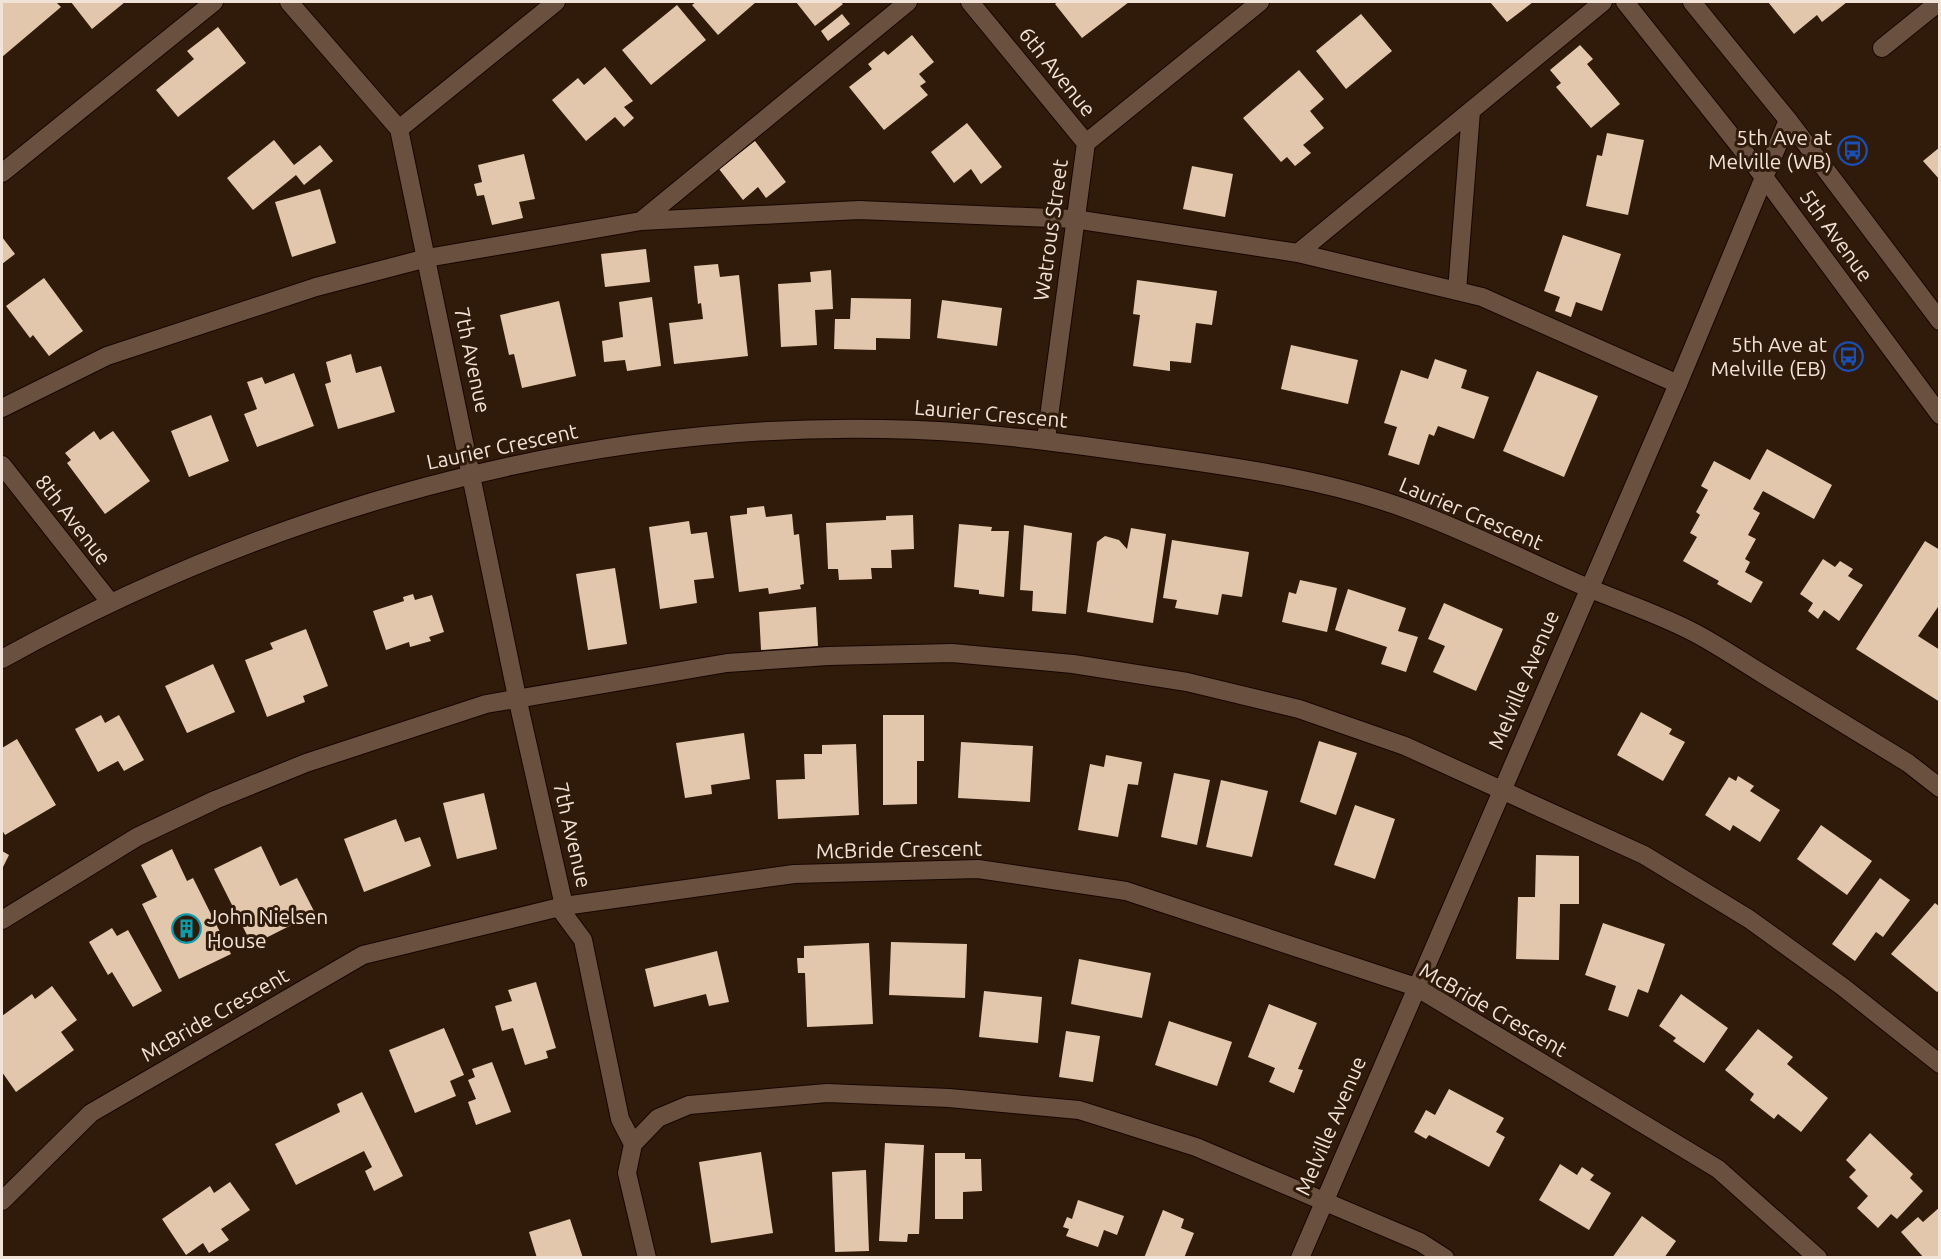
<svg xmlns="http://www.w3.org/2000/svg" width="1941" height="1259" font-family="Ubuntu,sans-serif">
	<rect width="100%" height="100%" fill="#301b0a"/>
	<path fill="#e2c7ad" d="M2 2H56L61 7 2 57Z
		M71 2H125L92 29Z
		M696 2H756L718 35 692 5Z
		M796 2H840L843 4 815 26Z
		M1058 2H1129L1082 38 1055 4Z
		M1490 2H1533L1507 22Z
		M1768 2H1847L1822 22 1817 15 1794 34Z
		M677 5 706 40 651 85 622 50Z
		M842 14 850 24 828 41 821 31Z
		M1361 14 1392 51 1346 89 1316 51Z
		M218 27 246 63 178 117 156 90 194 59 187 51Z
		M912 35 934 62 919 74 926 82 920 86 928 95 884 130 849 87 872 69 868 64 884 51 888 55Z
		M1580 45 1593 59 1587 64 1620 104 1591 128 1556 87 1561 83 1550 70Z
		M605 67 633 101 624 107 634 118 624 127 615 117 586 141 552 100 578 78 584 85Z
		M1299 70 1324 99 1310 111 1324 128 1303 145 1311 153 1295 166 1287 157 1281 162 1243 118Z
		M967 123 1002 167 981 184 971 169 954 183 931 152Z
		M1607 133 1644 140 1628 215 1586 206 1597 155 1602 156Z
		M274 140 294 165 320 145 333 161 304 185 296 175 253 210 227 178Z
		M755 141 786 182 766 198 758 187 743 200 719 169Z
		M1940 147V180L1923 161Z
		M524 154 535 199 519 202 523 218 492 225 484 195 477 196 474 184 482 182 478 165Z
		M1192 166 1233 174 1225 217 1183 209Z
		M320 189 336 243 292 257 275 202Z
		M1563 235 1621 254 1602 311 1576 302 1571 317 1555 311 1560 297 1544 291Z
		M2 237 15 254 2 264Z
		M646 249 650 282 605 287 601 254Z
		M718 264 720 277 739 275 748 356 674 364 669 323 703 319 701 303 698 304 694 266Z
		M831 270 833 309 815 310 817 345 781 347 778 284 811 282 810 272Z
		M44 278 83 331 49 356 33 335 30 338 6 306Z
		M1137 280 1217 291 1212 325 1196 323 1191 363 1170 361V371L1133 366 1140 315 1133 314Z
		M652 297 661 366 627 371 625 360 604 362 602 341 623 337 619 302Z
		M851 298 911 299 910 339 876 338V350L834 349 835 319H850Z
		M942 300 1002 308 997 346 937 338Z
		M559 301 576 376 522 388 514 354 509 355 500 315Z
		M1291 345 1358 360 1348 404 1281 389Z
		M351 354 356 373 381 366 395 412 338 429 325 384 331 382 326 362Z
		M1435 359 1467 370 1461 388 1489 397 1474 439 1438 426 1434 436 1429 434 1419 465 1388 455 1397 427 1384 423 1401 370 1428 379Z
		M1537 371 1598 396 1564 477 1503 451Z
		M294 373 314 426 257 447 244 414 257 409 247 382 262 377 265 384Z
		M211 415 229 461 189 477 171 431Z
		M94 431 100 440 113 431 150 481 105 514 67 463 71 460 65 453Z
		M1767 449 1832 485 1814 519 1763 491 1753 509 1760 513 1748 535 1756 539 1745 559 1750 562 1745 572 1763 582 1751 603 1717 584 1719 581 1683 561 1697 537 1690 533 1700 515 1696 512 1708 490 1701 486 1714 461 1750 480Z
		M764 506 766 517 792 514 794 535 799 534 804 584 800 585 801 589 769 594 768 588 739 592 730 516 747 514V508Z
		M913 515 914 549 891 550 892 568H871L872 579 839 580 838 569H828L826 523 886 520V516Z
		M689 521 691 534 707 532 714 578 694 580 697 603 660 609 649 527Z
		M959 524 992 527 991 531H1009L1004 597 979 594V590L954 587Z
		M1024 525 1072 533 1066 614 1032 611 1033 591 1020 590Z
		M1131 528 1166 534 1153 623 1087 612 1097 542 1105 536 1119 540 1127 549Z
		M1172 540 1249 552 1242 597 1222 594 1218 615 1175 608 1177 600 1163 598Z
		M1925 541 1940 550V604L1918 636 1940 650V702L1856 649Z
		M1823 559 1835 567 1840 561 1853 569 1848 576 1863 585 1839 621 1824 610 1818 619 1808 611 1813 603 1800 594Z
		M615 568 627 644 588 650 576 574Z
		M1300 580 1337 588 1327 632 1282 622 1289 592 1296 594Z
		M1348 589 1406 608 1398 631 1418 637 1406 672 1381 664 1387 647 1335 630Z
		M413 594 415 600 432 595 444 632 429 637 431 641 410 647 409 642 386 650 373 611 404 601 403 597Z
		M1444 603 1503 629 1476 691 1433 672 1445 646 1428 639Z
		M816 607 818 646 761 650 759 612Z
		M306 629 328 686 303 696 305 702 267 717 245 660 273 649 270 643Z
		M213 664 235 712 187 733 165 686Z
		M1641 712 1672 729 1669 734 1685 742 1663 781 1617 755Z
		M101 715 105 723 119 715 144 760 124 771 118 761 98 772 75 729Z
		M883 715H924V761H917V804L883 805Z
		M744 733 750 779 711 785 712 794 685 798 676 743Z
		M17 739 56 805 5 835 2 830V748Z
		M1319 741 1357 753 1336 815 1300 802Z
		M961 742 1033 746 1030 802 958 798Z
		M856 744 859 815 778 819 776 780 805 779 804 754H822V745Z
		M1106 755 1142 762 1138 785 1128 784 1118 837 1078 830 1090 764 1104 767Z
		M1174 773 1210 780 1197 845 1161 837Z
		M1738 776 1754 786 1750 791 1780 810 1760 842 1733 825 1730 831 1705 815 1729 777 1736 781Z
		M1221 780 1268 791 1252 857 1206 847Z
		M484 793 497 849 457 859 443 803Z
		M1355 805 1395 819 1375 879 1334 865Z
		M396 819 405 842 420 837 431 866 364 892 344 839Z
		M1821 825 1872 861 1847 895 1797 859Z
		M261 846 280 886 297 878 315 913 252 945 214 869Z
		M172 849 187 881 193 878 231 954 179 979 142 904 157 897 141 865Z
		M2 851 9 855 2 869Z
		M1536 855 1579 856V904H1560L1559 960 1516 959 1518 897H1535Z
		M1880 878 1910 900 1883 937 1876 932 1855 961 1832 944Z
		M1935 903 1940 907V989L1937 992 1891 954Z
		M1603 923 1665 944 1648 993 1638 989 1628 1017 1608 1010 1616 986 1585 975Z
		M112 928 117 936 128 930 162 991 133 1007 112 972 108 975 89 942Z
		M891 942 967 944 965 998 889 995Z
		M869 943 873 1024 807 1027 805 973H798L797 958H804V946Z
		M717 951 729 1002 709 1006 706 994 654 1007 645 969Z
		M1079 959 1151 973 1142 1018 1071 1004Z
		M536 982 556 1048 546 1051 548 1058 525 1065 513 1028 502 1031 495 1006 512 1001 508 990Z
		M52 986 77 1020 61 1032 74 1050 16 1092 2 1072V1016L32 994 35 999Z
		M984 991 1042 997 1038 1043 979 1037Z
		M1681 994 1728 1028 1704 1063 1673 1041 1676 1038 1659 1026Z
		M1269 1004 1317 1023 1298 1069 1303 1070 1294 1093 1269 1082 1275 1068 1248 1057Z
		M1169 1021 1232 1042 1217 1086 1155 1065Z
		M444 1028 464 1075 450 1081 456 1096 415 1113 389 1050Z
		M1758 1029 1793 1057 1787 1064 1828 1098 1801 1132 1778 1114 1774 1119 1750 1100 1754 1094 1725 1070Z
		M1066 1031 1100 1036 1093 1082 1059 1077Z
		M492 1062 511 1112 476 1125 468 1102 476 1099 468 1080 475 1077 472 1069Z
		M1449 1089 1504 1118 1496 1132 1505 1137 1489 1167 1429 1135 1426 1139 1414 1132 1426 1110 1435 1115Z
		M362 1092 403 1176 374 1191 365 1171 372 1167 364 1151 296 1185 275 1144 340 1112 337 1104Z
		M1870 1133 1913 1174 1910 1178 1923 1191 1897 1219 1891 1214 1878 1228 1857 1208 1868 1196 1849 1177 1856 1170 1846 1160Z
		M885 1143 924 1145 919 1234H908L907 1242 879 1241Z
		M761 1152 773 1233 711 1243 699 1162Z
		M935 1153H965V1159H981L982 1191 963 1192V1219H935Z
		M1560 1164 1577 1175 1582 1167 1594 1175 1590 1180 1611 1193 1589 1230 1539 1200Z
		M866 1170 869 1251 835 1252 832 1172Z
		M230 1182 250 1210 221 1229 229 1240 209 1253 203 1243 186 1255 162 1219 210 1186 214 1193Z
		M1078 1200 1124 1216 1117 1235 1104 1230 1098 1247 1066 1236 1069 1229 1063 1227 1067 1217 1072 1219Z
		M1940 1207V1258H1924L1901 1232 1918 1217 1923 1222Z
		M1163 1210 1184 1219 1181 1228 1194 1233 1184 1258H1144Z
		M1642 1216 1676 1241 1664 1258H1612Z
		M570 1219 583 1258H537L529 1232Z"/>
	<g fill="none" stroke-linecap="round" stroke-linejoin="round">
		<defs>
			<path id="lane" d="M2 173 214 2
				M641 221 908 2
				M1298 253 1603 2
				M1457 291 1471 111
				M2 408 107 356 316 287 427 258 641 221 859 210 1074 219 1298 253 1482 297 1678 384
				M564 906 563 913 583 940 620 1119 633 1144
				M2 920 137 837 215 800 306 763 486 704 727 663 828 656 952 653 1073 664 1187 682 1299 709 1405 746 1644 855 1749 919 1843 987 1940 1064
				M647 1258 627 1173 633 1144 658 1118 689 1105 827 1093 949 1098 1079 1110 1196 1147 1420 1242 1445 1258"/>
			<path id="street" d="M289 2 399 129 517 697 564 906
				M970 2 1086 143
				M1882 48 1939 2
				M399 129 556 2
				M1046 439 1086 143 1260 2
				M2 465 110 602
				M2 659C270 511 575 423 883 429 968 430 1051 441 1135 453 1227 466 1325 478 1412 511 1469 532 1524 560 1579 584 1616 600 1656 613 1691 631 1715 643 1738 659 1761 673 1810 703 1859 733 1908 763L1940 788
				M2 1201 91 1113 363 955 564 906 794 874 978 869 1126 891 1416 987 1718 1169 1818 1258
				M1300 1258 1678 384 1788 120"/>
			<path id="secondary" d="M1625 2 1764 177 1940 415
				M1692 2 1788 120 1940 321"/>
		</defs>
		<use href="#lane" stroke="#170500" stroke-width="20"/>
		<use href="#street" stroke="#170500" stroke-width="20"/>
		<use href="#secondary" stroke="#170500" stroke-width="20"/>
		<use href="#lane" stroke="#6a503f" stroke-width="18"/>
		<use href="#street" stroke="#6a503f" stroke-width="18"/>
		<use href="#secondary" stroke="#6a503f" stroke-width="18"/>
	</g>
	<defs>
		<symbol id="bus-ring" viewBox="-11 -11 22 22"><circle r="9.5" fill="#301b0a" stroke="#1a4fb4" stroke-width="1.5"/><path d="M-5-6H5V4H4V6H2V4H-2V6H-4V4H-5ZM-3.5-4V0h7V-4ZM-3.5 1.2v1.5H-2V1.2ZM2 1.2v1.5H3.5V1.2Z" fill="#1a4fb4"/></symbol>
		<symbol id="building-ring" viewBox="-11 -11 22 22"><circle r="9.5" fill="#301b0a" stroke="#0f9aa8" stroke-width="1.5"/><path d="M-4-6H4V6H1V3H-1V6H-4ZM-2.5-4.3h1.7v1.8h-1.7ZM.8-4.3h1.7v1.8H.8ZM-2.5-1h1.7V.8h-1.7ZM.8-1h1.7V.8H.8Z" fill="#0f9aa8"/></symbol>
	</defs>
	<g fill-rule="evenodd">
		<use href="#bus-ring" x="1836" y="134" width="33" height="33"/>
		<use href="#bus-ring" x="1832" y="340" width="33" height="33"/>
		<use href="#building-ring" x="170" y="912" width="33" height="33"/>
	</g>
	<g text-anchor="middle" stroke-width="6" stroke-linejoin="round" paint-order="stroke">
		<g font-size="21" fill="#f2e3d8" stroke="#301b0a">
			<text transform="translate(1057 72) rotate(51)" y="7">6th Avenue</text>
			<text transform="translate(1051 230) rotate(-82)" y="7">Watrous Street</text>
			<text transform="translate(1836 236) rotate(54)" y="7">5th Avenue</text>
			<text transform="translate(472 360) rotate(78)" y="7">7th Avenue</text>
			<text transform="translate(991 414) rotate(5)" y="7">Laurier Crescent</text>
			<text transform="translate(502 447) rotate(-12)" y="7">Laurier Crescent</text>
			<text transform="translate(1471 514) rotate(23)" y="7">Laurier Crescent</text>
			<text transform="translate(73 520) rotate(52)" y="7">8th Avenue</text>
			<text transform="translate(1524 680) rotate(-67)" y="7">Melville Avenue</text>
			<text transform="translate(572 835) rotate(77)" y="7">7th Avenue</text>
			<text transform="translate(899 850) rotate(-1)" y="7">McBride Crescent</text>
			<text transform="translate(1493 1010) rotate(30)" y="7">McBride Crescent</text>
			<text transform="translate(215 1015) rotate(-30)" y="7">McBride Crescent</text>
			<text transform="translate(1331 1126) rotate(-67)" y="7">Melville Avenue</text>
		</g>
		<g font-size="21" fill="#f2e3d8" stroke="#301b0a" text-anchor="end">
			<text x="1832" y="145">5th Ave at<tspan x="1832" dy="24">Melville (WB)</tspan></text>
			<text x="1827" y="352">5th Ave at<tspan x="1827" dy="24">Melville (EB)</tspan></text>
			<text x="207" y="924" text-anchor="start">John Nielsen<tspan x="207" dy="24">House</tspan></text>
		</g>
	</g>
	<rect width="1941" height="1259" fill="none" stroke="#f2e3d8" stroke-width="6"/>
</svg>
